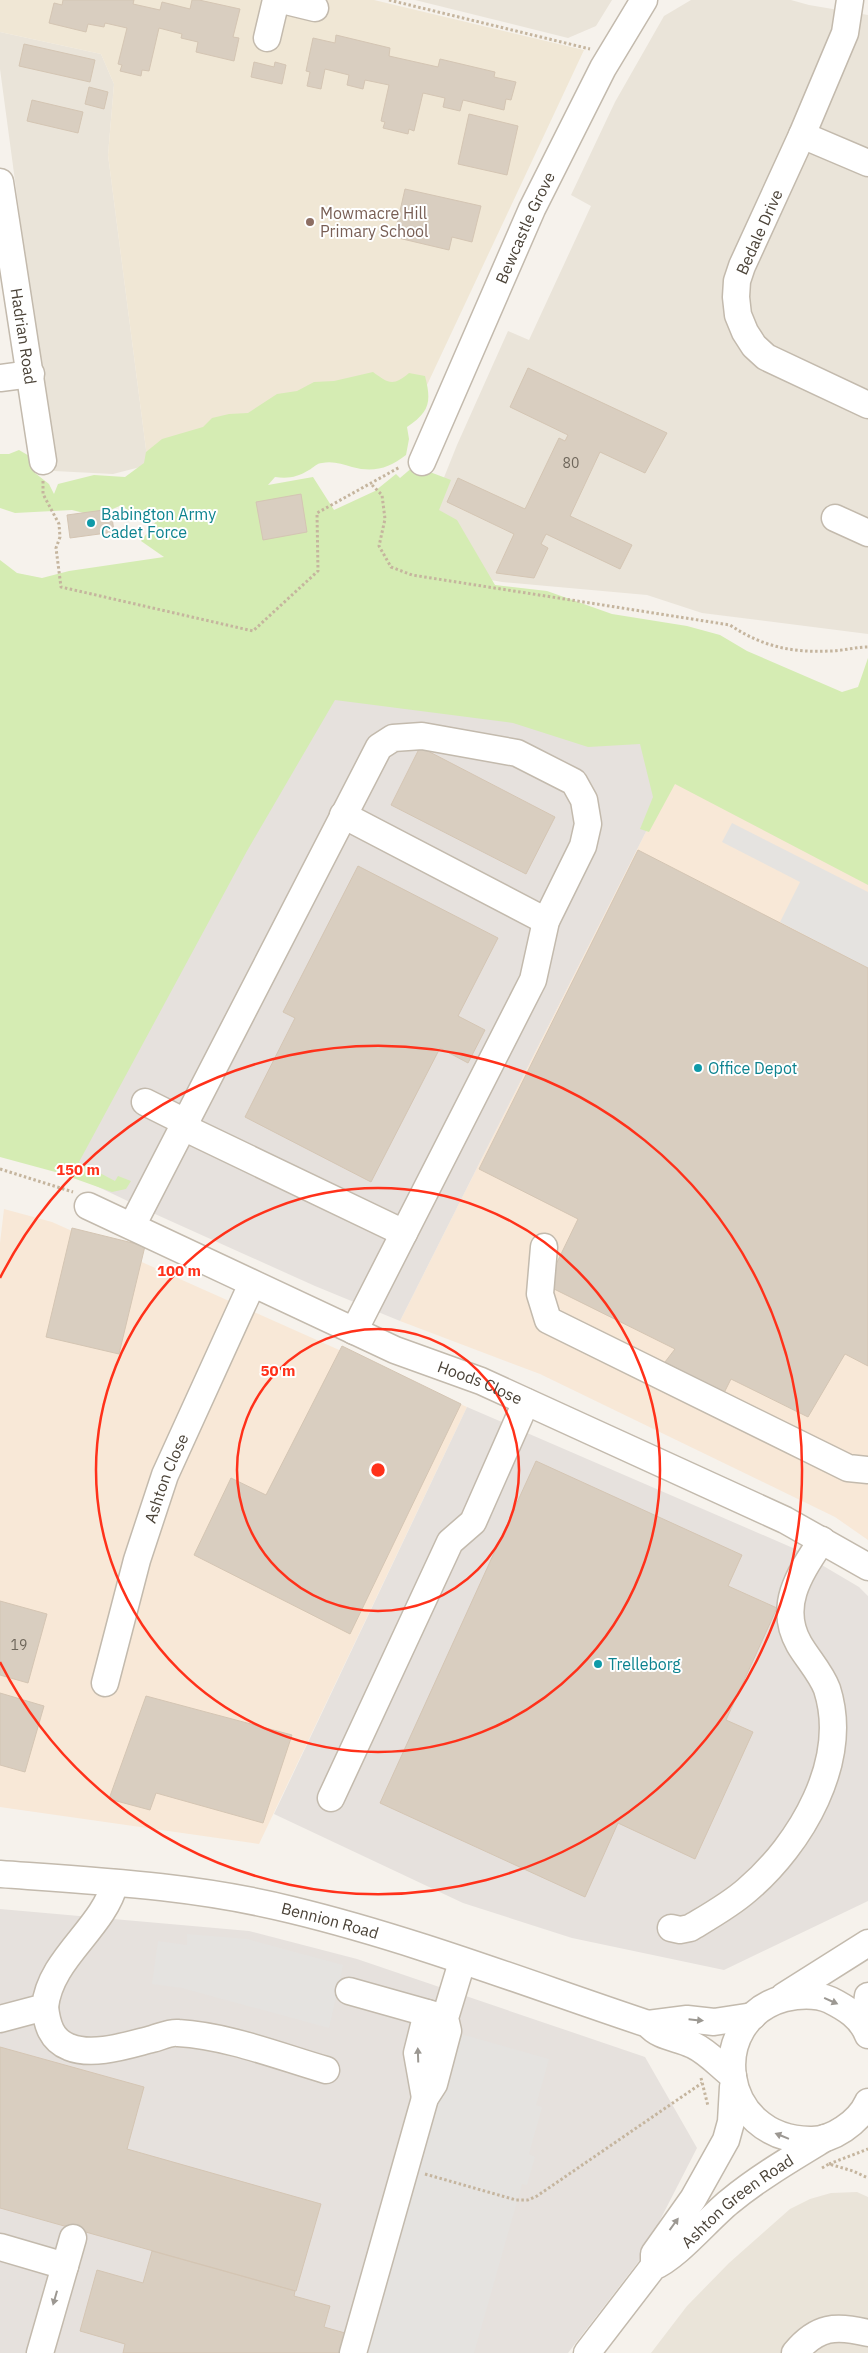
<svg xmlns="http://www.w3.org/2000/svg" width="868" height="2353" font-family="'IBM Plex Sans',sans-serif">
	<rect width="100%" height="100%" fill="#f6f2ec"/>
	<path fill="#eae4d9" d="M415 0H612L596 26 568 38Z
		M691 0H791L809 5 868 15V634L702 613 647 595 502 582 409 565 457 445 508 331 529 340 591 206 571 195 615 102 664 16Z
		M0 32 101 54 114 84 108 155 148 465 113 474 54 471 0 69Z
		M857 2192 868 2197V2353H651L687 2306 729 2263 790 2209 810 2199 831 2193Z"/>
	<path fill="#f8e8d7" d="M685 754 868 828V1540L835 1517 540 1374 400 1321Z
		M4 1209 52 1222 467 1407 259 1844 0 1807V1243Z"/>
	<path fill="#e6e1dd" d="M352 636 685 754 400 1321 315 1286 155 1214 71 1174Z
		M467 1407 793 1548 859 1587 868 1596V1901L724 1970 572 1938 463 1903 274 1814Z
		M0 1909 249 1931 357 1959 645 2057 697 2148 639 2261 568 2353H0Z"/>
	<path fill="#f0e7d5" d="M0 0H374L584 50 427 385 148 465 108 155 114 84 101 54 0 32Z"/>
	<path fill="#d5ecb3" d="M373 372C388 383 393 387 409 373L425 376C432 403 429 412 407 427L409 439 406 455C389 468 374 473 352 467 342 464 333 461 322 463 317 463 313 468 309 470 298 477 288 479 275 477L268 485 313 477 334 510 375 491 396 474 400 478 414 466 451 480 439 510 457 520 495 585 547 591 612 614 687 626 720 635 747 651 842 692 858 687 868 658V885L675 784 649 832 640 829 653 797 640 744 588 747 513 723 335 700 247 851 79 1162 115 1181 118 1176 131 1181 126 1189 112 1192 59 1173 0 1157V560L17 573 42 578 69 571 164 557 141 541 158 519C142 521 132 516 122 505L108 511 88 514 72 510 15 513 0 508V454H9L19 450 31 457 35 473 49 484 54 494 58 484 94 475 125 477 144 463 146 452 162 439 203 427 212 418 229 414 248 413 277 394 297 391 314 382 334 381Z"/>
	<path fill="#e5e3e0" d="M732 823 868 892V968L780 922 800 882 722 842Z
		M187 1934 247 1939 343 1965 329 2028 182 1988 152 1984 158 1941 187 1945Z
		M457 2033 549 2059 536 2105 542 2107 529 2154 535 2157 527 2185 522 2184 474 2353H367Z"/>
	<path fill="#d9cec0" stroke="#d4c5b3" d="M63 0H134L133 4 160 10 162 2 190 9 192 0H199L240 9 233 37 239 38 234 61 196 52 198 42 181 38 182 34 159 28 149 71 142 70 141 76 120 71 122 65 118 64 127 28 105 23 104 27 88 24 86 32 49 23 54 3 62 5Z
		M336 35 390 48 389 56 438 67 440 59 495 72 494 77 516 82 511 100 506 99 504 110 463 100 460 111 443 107 445 98 423 93 414 131 409 129 408 134 383 128 385 122 381 121 389 85 365 80 363 89 347 85 349 75 325 69 321 89 307 86 310 72 306 71 313 38 335 43Z
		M24 44 95 60 90 82 19 66Z
		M254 62 274 67 275 62 286 65 282 84 251 77Z
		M89 87 108 92 104 109 85 104Z
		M32 100 83 112 78 133 27 121Z
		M469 114 518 126 507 175 458 164Z
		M405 189 481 206 472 242 452 237 449 250 394 237Z
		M528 368 667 433 645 473 600 452 570 516 632 545 620 569 546 534 541 544 548 548 534 578 496 573 514 534 447 502 458 478 525 509 559 438 565 441 568 435 510 407Z
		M301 494 307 532 263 540 256 502Z
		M111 509 114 532 70 538 67 515Z
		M420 747 555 817 526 874 391 805Z
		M638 850 868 968V1366L845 1354 808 1417 731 1379 724 1393 665 1362 675 1349 546 1285 578 1219 479 1169Z
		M358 866 498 938 458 1016 485 1030 468 1063 440 1048 371 1182 245 1117 295 1018 283 1012Z
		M72 1228 145 1246 119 1354 46 1337Z
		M342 1346 461 1404 350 1634 194 1555 231 1478 266 1495Z
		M536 1461 742 1555 728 1586 777 1608 726 1720 753 1732 695 1859 618 1823 585 1897 380 1803Z
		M0 1601 47 1614 28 1683 0 1675Z
		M0 1693 44 1706 25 1772 0 1765Z
		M146 1696 292 1735 263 1823 156 1793 150 1810 109 1799Z
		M0 2047 144 2087 127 2149 321 2204 296 2291 0 2208Z
		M152 2251 295 2291 294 2296 330 2306 324 2327 352 2335 347 2353H123L125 2344 80 2331 97 2270 143 2283Z"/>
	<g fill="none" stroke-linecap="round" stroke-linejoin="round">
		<defs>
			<g id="minor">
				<path d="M282 0 315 8"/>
				<path d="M850 0 845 33 802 135 742 266 737 281 736 297 738 315 745 332 754 346 766 357 868 405"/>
				<path d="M267 38 276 0"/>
				<path d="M802 135 868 163"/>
				<path id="s1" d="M0 182 43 461"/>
				<path d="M0 378 31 374"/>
				<path id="s2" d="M422 462 532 209 603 68 644 0"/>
				<path d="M835 518 868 533"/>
				<path d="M343 815 546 921"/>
				<path d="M145 1102 185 1122"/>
				<path d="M183 1127 404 1233"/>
				<path id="s3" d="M88 1206 395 1350 481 1381 785 1520 868 1567"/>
				<path d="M132 1226 379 747 393 738 422 736 517 753 574 782 584 800 588 824 583 846 546 921 533 980 354 1331"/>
				<path d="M544 1247 540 1294 548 1320 848 1468 868 1470"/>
				<path id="s4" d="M105 1683 137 1560 165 1475 252 1284"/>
				<path d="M331 1798 450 1542 473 1522 526 1402"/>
				<path id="s5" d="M0 1874C98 1881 197 1886 292 1910 412 1939 531 1985 648 2024 660 2038 677 2037 693 2045 708 2052 720 2066 733 2076"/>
				<path d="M671 1928 680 1930 690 1928C710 1916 730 1905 747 1890 801 1844 850 1761 827 1689 821 1673 807 1658 799 1644 777 1605 801 1572 822 1540"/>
				<path d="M349 1991 445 2018"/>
				<path d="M784 1996 868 1943"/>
				<path d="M45 2007C47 2024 51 2040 69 2047 93 2057 128 2045 152 2039 160 2037 170 2032 178 2033 228 2036 278 2056 326 2070"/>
				<path d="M0 2019 45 2007C50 1958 103 1929 115 1883"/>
				<path d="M648 2024 687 2019 714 2022 753 2016"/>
				<path d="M864 2026 868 1996"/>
				<path d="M868 2035C861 2017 846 2008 830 2000 816 1994 799 1995 785 1998 704 2020 719 2139 810 2140 832 2141 859 2122 868 2102"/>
				<path d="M425 2098 417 2053 427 2013"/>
				<path d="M0 2247 65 2266 40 2353"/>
				<path d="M65 2266 73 2238"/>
				<path d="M654 2266V2254L693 2199 726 2140 731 2122 733 2087"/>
				<path d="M353 2353 425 2098 434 2084 444 2046 448 2031 445 2018 462 1962"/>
				<path id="s6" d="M587 2353 653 2267C677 2257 707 2220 729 2202 758 2178 792 2158 825 2138"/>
				<path d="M795 2353C817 2326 836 2325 868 2333"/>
			</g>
		</defs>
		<use href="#minor" stroke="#c3baad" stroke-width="29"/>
		<path stroke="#c5b59e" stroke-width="3" stroke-dasharray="2.5 2.5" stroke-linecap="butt" d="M389 0 590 49
			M43 481V494L59 524 60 537 56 548 61 587 253 631 318 571 317 513 400 467
			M372 485 382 495 385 519 379 546 391 567 412 575 730 625C761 646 792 653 829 651 842 651 855 647 868 647
			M0 1169 73 1192
			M701 2078 708 2106
			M829 2164 868 2149
			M822 2168 829 2164 853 2171 868 2178
			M425 2174 516 2200H528L537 2196 702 2083"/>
		<use href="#minor" stroke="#fff" stroke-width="26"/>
	</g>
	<defs><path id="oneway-solid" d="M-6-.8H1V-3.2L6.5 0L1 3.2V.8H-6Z" transform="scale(1.25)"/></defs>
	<g fill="#9c9892">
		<use href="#oneway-solid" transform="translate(831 2001) rotate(24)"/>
		<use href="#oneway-solid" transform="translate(696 2020) rotate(6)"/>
		<use href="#oneway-solid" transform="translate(418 2055) rotate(-92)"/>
		<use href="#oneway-solid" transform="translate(782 2136) rotate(-158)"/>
		<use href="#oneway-solid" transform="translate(674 2224) rotate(-54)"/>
		<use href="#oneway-solid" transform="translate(55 2298) rotate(106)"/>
	</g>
	<g fill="none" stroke="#ff311a" stroke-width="2.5">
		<circle cx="378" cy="1470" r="141"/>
		<circle cx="378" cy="1470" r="282"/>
		<path d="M0 1278A424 424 0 1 1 0 1662"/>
	</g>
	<circle fill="#8d6e63" stroke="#fff" stroke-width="2" cx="310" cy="222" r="5"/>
	<g fill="#0f9aa8" stroke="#fff" stroke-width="2">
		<circle cx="91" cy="523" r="5"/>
		<circle cx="698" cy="1068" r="5"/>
		<circle cx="598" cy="1664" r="5"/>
	</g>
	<g text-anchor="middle" stroke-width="4" stroke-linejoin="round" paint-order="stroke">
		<g font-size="14" fill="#6e665a">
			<text x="571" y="468">80</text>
			<text x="19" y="1650">19</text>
		</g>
		<g font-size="16" fill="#785e54" stroke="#fff" text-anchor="start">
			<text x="320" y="219">Mowmacre Hill<tspan x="320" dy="18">Primary School</tspan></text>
		</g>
		<g font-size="16" fill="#4b4338" stroke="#fff">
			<text dy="6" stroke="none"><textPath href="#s2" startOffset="256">Bewcastle Grove</textPath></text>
			<text transform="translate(759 232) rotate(-66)" y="6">Bedale Drive</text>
			<text dy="6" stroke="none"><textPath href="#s1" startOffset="156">Hadrian Road</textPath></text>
			<text dy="6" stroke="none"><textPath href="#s3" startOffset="430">Hoods Close</textPath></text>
			<text dy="6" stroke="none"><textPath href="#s4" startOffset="214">Ashton Close</textPath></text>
			<text dy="6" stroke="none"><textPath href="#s5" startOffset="334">Bennion Road</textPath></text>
			<text dy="6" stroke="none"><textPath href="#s6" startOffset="216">Ashton Green Road</textPath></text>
		</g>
		<g font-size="16" fill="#0d838f" stroke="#fff" text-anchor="start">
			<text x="101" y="520">Babington Army<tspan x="101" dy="18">Cadet Force</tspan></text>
			<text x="708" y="1074">Office Depot</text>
			<text x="608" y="1670">Trelleborg</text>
		</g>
	</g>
	<circle cx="378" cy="1470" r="8" fill="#ff311a" stroke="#fff" stroke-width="2.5"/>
	<g font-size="15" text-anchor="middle" font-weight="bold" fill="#ff311a" stroke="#fff" stroke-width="4" stroke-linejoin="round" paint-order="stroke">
		<text x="78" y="1175">150 m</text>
		<text x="179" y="1276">100 m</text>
		<text x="278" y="1376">50 m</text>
	</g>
</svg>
